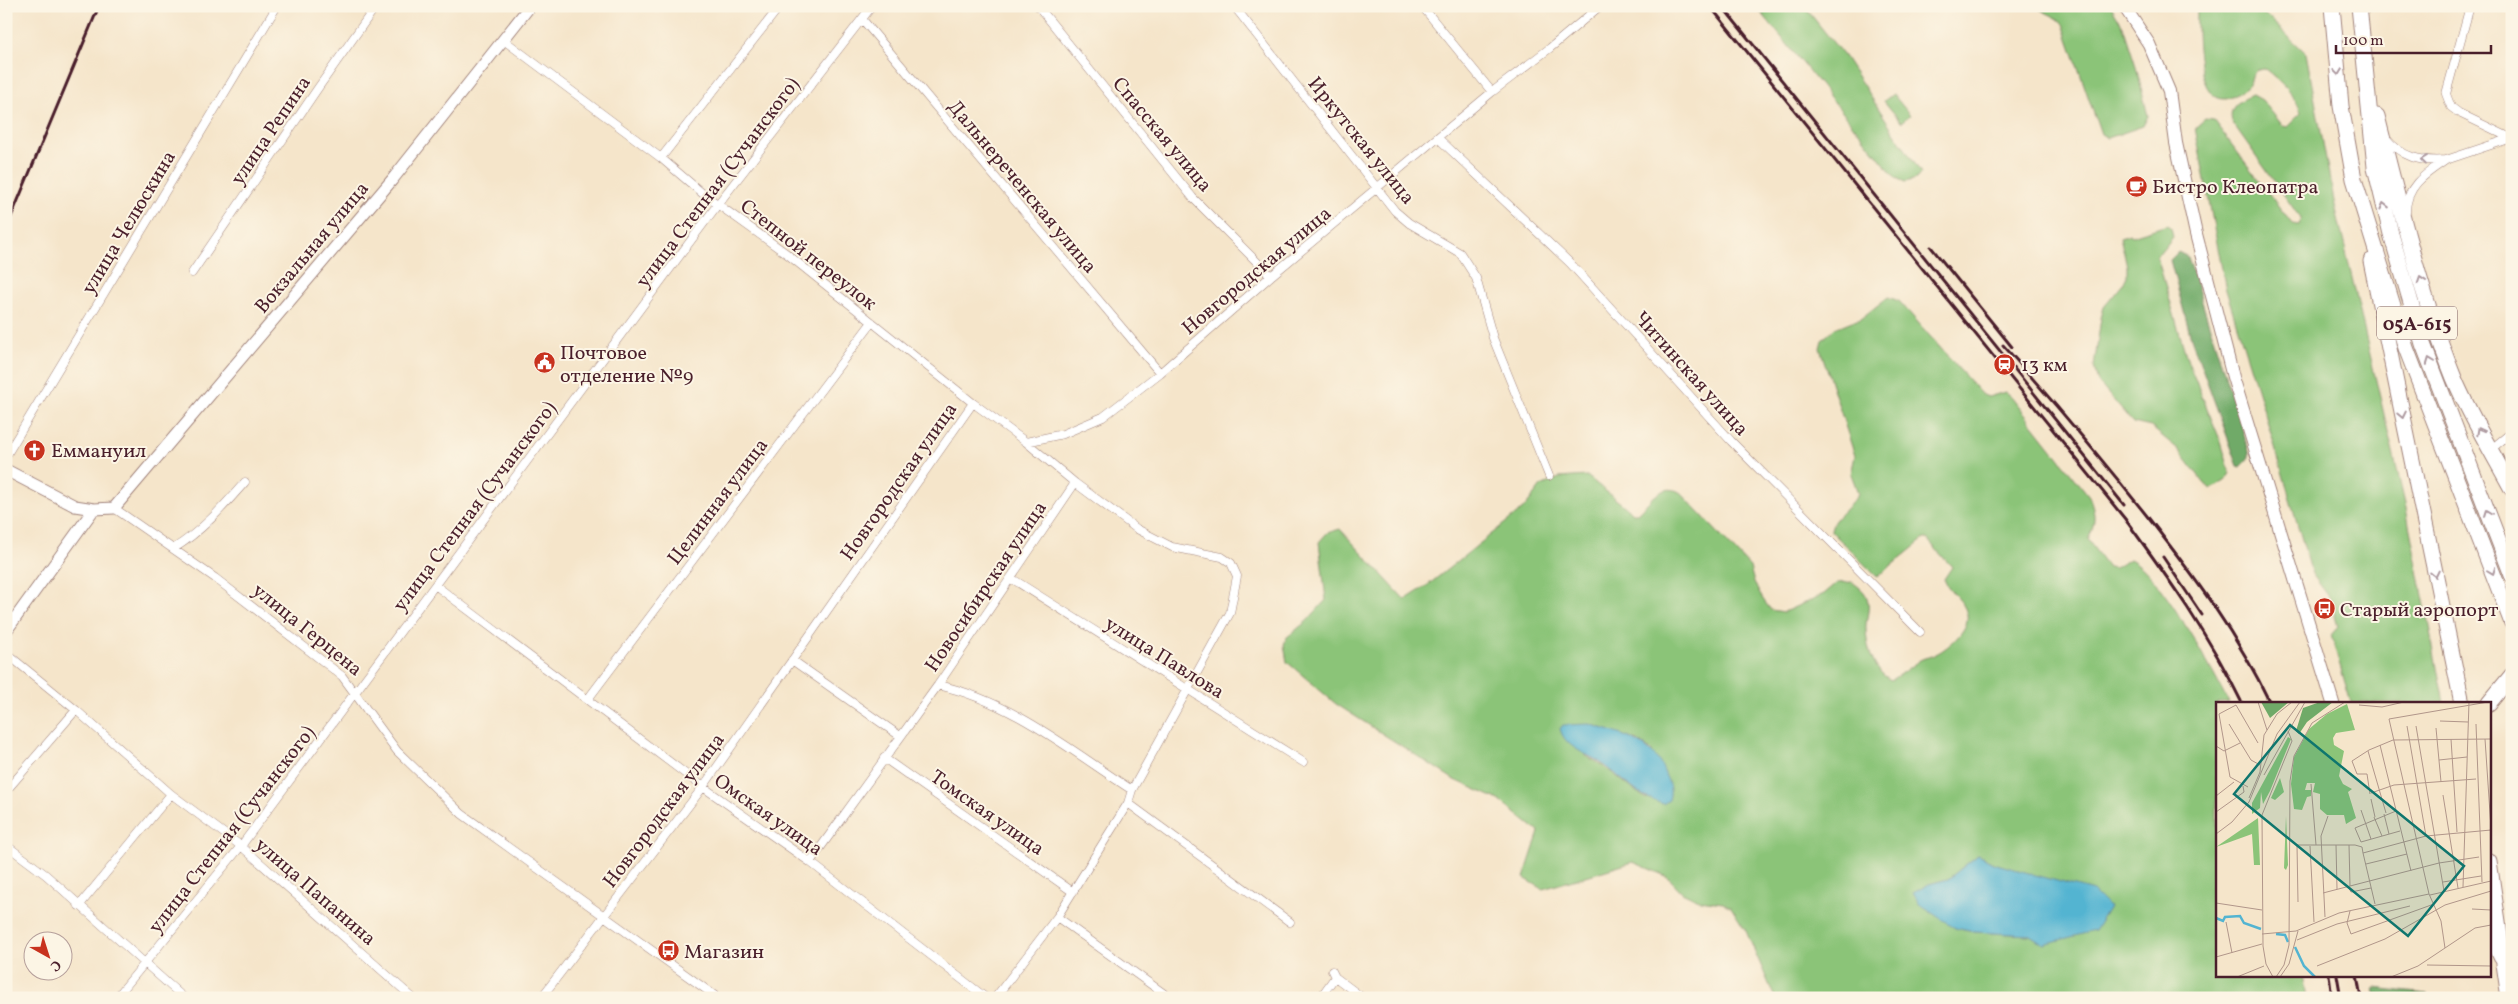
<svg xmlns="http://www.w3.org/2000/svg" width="2518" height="1004" font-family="Vollkorn,serif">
	<rect width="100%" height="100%" fill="#fcf5e5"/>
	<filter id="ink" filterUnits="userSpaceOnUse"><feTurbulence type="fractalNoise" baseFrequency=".02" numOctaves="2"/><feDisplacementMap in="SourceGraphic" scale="10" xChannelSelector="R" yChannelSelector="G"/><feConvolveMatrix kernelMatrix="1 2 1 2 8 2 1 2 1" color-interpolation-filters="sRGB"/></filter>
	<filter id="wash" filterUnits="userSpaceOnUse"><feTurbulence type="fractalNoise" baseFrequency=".0096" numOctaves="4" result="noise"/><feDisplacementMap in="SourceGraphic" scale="20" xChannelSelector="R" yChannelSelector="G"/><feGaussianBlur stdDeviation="1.12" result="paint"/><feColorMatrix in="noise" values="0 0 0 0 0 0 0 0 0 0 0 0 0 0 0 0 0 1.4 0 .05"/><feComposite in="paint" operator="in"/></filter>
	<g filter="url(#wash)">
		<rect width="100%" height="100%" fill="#f5e5ca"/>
		<path fill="#8bc478" stroke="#6a7252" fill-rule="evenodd" d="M1756 6H1804L1844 56 1921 173 1916 179 1905 182 1896 178Z
			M2036 6H2111L2123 26 2135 63 2148 116 2143 126 2108 138 2101 134 2063 24C2057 15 2044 14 2036 6Z
			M2197 6H2256L2306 53 2334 201 2405 504 2444 703H2351L2331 635 2338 627 2330 598 2312 574 2270 430 2226 290 2195 128 2205 119 2213 120 2292 224 2299 225 2301 219 2232 122C2228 106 2239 101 2253 95L2262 100 2283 126 2287 127 2301 113C2297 96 2279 80 2265 69 2246 70 2256 80 2246 88 2240 92 2232 99 2225 99 2194 100 2197 26 2197 6Z
			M1893 94 1910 115 1901 122 1884 101Z
			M2167 225 2171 228 2173 237 2157 257 2188 362 2221 442 2230 472 2226 481 2212 489 2205 484 2178 449 2151 427 2133 423 2098 382 2094 367 2101 318 2104 307 2123 284 2127 276V266L2120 237 2130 234 2132 236Z
			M1888 297 1899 301 1981 394 1988 397 2005 392 2011 397 2089 496C2096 513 2096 522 2088 539L2090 543 2108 567 2115 568 2130 559C2161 574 2211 669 2229 703H2217V975H2303L2307 998H1775L1746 931 1731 907 1723 903 1699 900 1682 892 1668 877 1633 862 1543 889 1524 878 1539 832 1499 800 1453 779 1336 704 1287 662 1284 645 1286 638 1307 621 1326 600 1319 542 1327 533 1340 529 1405 600 1428 585 1524 508 1541 486 1559 478 1587 476 1633 513H1637C1651 501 1663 481 1681 493L1750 567C1753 583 1760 597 1771 610L1784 612 1824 594 1837 583 1852 582C1858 586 1865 591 1867 598 1871 609 1865 619 1866 630 1867 649 1873 671 1891 680 1901 674 1910 667 1920 660 1925 657 1932 657 1938 653 1949 647 1970 629 1967 615 1965 600 1949 593 1944 579L1952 567 1927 539H1924L1877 577 1831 531C1831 517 1853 507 1858 493L1851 474 1855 456 1820 348 1822 340 1835 328 1852 321 1859 320ZM1590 724 1638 741 1652 751 1647 799C1626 786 1609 767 1586 756ZM1978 855 1993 863 2055 882 2030 935 1974 932 1955 928 1929 884 1948 879Z"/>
		<path fill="#70aa68" stroke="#5d644a" d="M2178 252 2188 257 2249 451V457L2241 467 2238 466 2191 338 2170 260Z
			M2374 988 2427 994 2428 998H2376Z"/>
		<path fill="#53b4d1" stroke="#4e6a7e" d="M1590 724C1620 735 1653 740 1665 774 1669 783 1672 790 1669 800L1663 804C1632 794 1623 777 1598 761 1583 752 1565 747 1560 729L1563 725Z
			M1978 855 1993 863 2093 891 2109 907 2094 931 2044 944 2030 935 1974 932 1955 928 1920 905 1913 893 1929 884 1948 879Z"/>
	</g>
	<g filter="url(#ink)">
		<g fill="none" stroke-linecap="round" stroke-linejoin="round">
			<defs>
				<path id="street" d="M1038 6 1193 198 1271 276
					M1234 6 1395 211 1409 223 1460 253 1476 278 1493 338 1549 476
					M1422 6 1492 92
					M2470 6 2446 94 2451 107 2459 113 2511 138
					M862 19 1160 373
					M505 41 661 158 702 193 787 254 973 403
					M2385 137C2402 158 2421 162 2446 160 2427 173 2406 185 2406 212
					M1438 138 1570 263 1731 441 1920 632
					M661 158 780 6
					M2446 160 2512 138
					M192 273 318 88 376 6
					M1026 442 1075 483
					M2490 450 2512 432
					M6 456 277 6
					M114 508 215 578 342 676 397 751 462 814 718 998
					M173 549C202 531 223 507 245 482
					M1011 578 1303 762
					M435 585 703 787 810 862 986 998
					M6 653 76 710 171 794 241 846 413 998
					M792 660 900 736
					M938 685C1011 701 1070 750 1132 790
					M588 699 872 322
					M884 758 1073 892
					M6 791 76 710
					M1128 803 1290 922
					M6 845 46 875 184 998
					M810 862 938 685 1075 483 1137 529 1172 547 1222 557 1231 563 1237 576 1230 613 1132 790 1128 803 1057 917 995 998
					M79 906 171 794
					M1057 917 1170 998
					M1332 971 1335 977 1363 998
					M116 998 241 846 718 204 872 6
					M541 998 703 787 973 403 1026 442 1063 434 1103 417 1160 373 1271 276 1492 92 1550 48 1600 6
					M1320 998 1335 977"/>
				<path id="secondary" d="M6 470 75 506 94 509 114 508 392 180 530 6
					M6 631 94 509"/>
				<path id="primary" d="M2124 6 2149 44 2169 91 2176 143 2196 234 2233 377 2333 703
					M2489 935 2500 958"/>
				<path id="highway" d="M2332 6 2341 106 2354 179 2406 348 2512 623
					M2359 6 2375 167 2391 234 2423 344 2512 575
					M2377 116C2399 204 2420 293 2454 378 2470 416 2492 452 2512 489
					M2371 261 2462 703
					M2489 703 2512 675
					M2489 861 2509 998"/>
			</defs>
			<use href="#street" stroke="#a0827a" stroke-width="9"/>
			<use href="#secondary" stroke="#a0827a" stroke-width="13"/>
			<use href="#primary" stroke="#a0827a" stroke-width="14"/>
			<use href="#highway" stroke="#a0827a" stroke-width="17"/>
			<use href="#street" stroke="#fff" stroke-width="8"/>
			<use href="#secondary" stroke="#fff" stroke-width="11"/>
			<use href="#primary" stroke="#fff" stroke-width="12"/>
			<use href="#highway" stroke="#fff" stroke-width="15"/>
			<path stroke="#4a1f2b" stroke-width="3" d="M1710 6 2125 519C2169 579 2209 635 2242 703
				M1722 6 2124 505
				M6 229 99 6
				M1931 247 2012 347
				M2003 345C2053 401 2101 458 2147 516 2193 575 2238 635 2270 703
				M2163 557 2202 615
				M2329 975 2332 998
				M2337 975 2341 998
				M2357 975 2361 998"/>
		</g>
		<defs><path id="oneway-chevron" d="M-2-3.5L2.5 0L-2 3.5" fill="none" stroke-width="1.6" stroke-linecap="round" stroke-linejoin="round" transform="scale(1.25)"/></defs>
		<g stroke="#ae9aa0">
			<use href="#oneway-chevron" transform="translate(2338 72) rotate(83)"/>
			<use href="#oneway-chevron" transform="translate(2424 160) rotate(-173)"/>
			<use href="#oneway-chevron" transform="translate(2384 206) rotate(-104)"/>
			<use href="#oneway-chevron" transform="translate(2421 280) rotate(-109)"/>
			<use href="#oneway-chevron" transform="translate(2430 361) rotate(-111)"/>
			<use href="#oneway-chevron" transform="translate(2402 415) rotate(78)"/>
			<use href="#oneway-chevron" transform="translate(2480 431) rotate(-118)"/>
			<use href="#oneway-chevron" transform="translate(2488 513) rotate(-111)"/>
			<use href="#oneway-chevron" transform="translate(2492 571) rotate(69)"/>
			<use href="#oneway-chevron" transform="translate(2435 574) rotate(78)"/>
		</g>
	</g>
	<defs>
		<symbol id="cafe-disc" viewBox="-11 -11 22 22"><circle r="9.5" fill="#c8321e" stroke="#fcf5e5"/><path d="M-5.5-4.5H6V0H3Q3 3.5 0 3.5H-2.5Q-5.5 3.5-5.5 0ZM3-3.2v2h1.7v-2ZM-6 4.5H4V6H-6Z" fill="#fff"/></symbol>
		<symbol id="civic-disc" viewBox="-11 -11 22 22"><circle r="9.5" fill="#c8321e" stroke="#fcf5e5"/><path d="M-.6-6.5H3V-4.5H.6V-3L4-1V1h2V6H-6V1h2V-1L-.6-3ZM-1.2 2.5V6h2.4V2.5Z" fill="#fff"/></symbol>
		<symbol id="station-disc" viewBox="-11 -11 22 22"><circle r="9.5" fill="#c8321e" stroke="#fcf5e5"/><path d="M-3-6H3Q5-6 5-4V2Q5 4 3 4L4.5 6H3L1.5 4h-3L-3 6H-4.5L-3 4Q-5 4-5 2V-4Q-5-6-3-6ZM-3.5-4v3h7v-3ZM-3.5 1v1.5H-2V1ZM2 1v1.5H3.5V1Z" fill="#fff"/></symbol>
		<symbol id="church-disc" viewBox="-11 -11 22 22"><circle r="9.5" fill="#c8321e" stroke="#fcf5e5"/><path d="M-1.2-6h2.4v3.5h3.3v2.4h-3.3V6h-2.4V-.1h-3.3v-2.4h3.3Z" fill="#fff"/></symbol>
		<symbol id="bus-disc" viewBox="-11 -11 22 22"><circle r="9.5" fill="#c8321e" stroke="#fcf5e5"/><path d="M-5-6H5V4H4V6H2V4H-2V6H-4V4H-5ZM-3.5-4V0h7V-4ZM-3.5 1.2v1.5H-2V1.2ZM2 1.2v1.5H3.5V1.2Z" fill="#fff"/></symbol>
	</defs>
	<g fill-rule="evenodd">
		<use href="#cafe-disc" x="2124" y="174" width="25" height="25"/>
		<use href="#civic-disc" x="532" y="350" width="25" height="25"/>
		<use href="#station-disc" x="1992" y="352" width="25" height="25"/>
		<use href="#church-disc" x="22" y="438" width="25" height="25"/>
		<use href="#bus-disc" x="2312" y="596" width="25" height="25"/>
		<use href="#bus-disc" x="656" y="938" width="25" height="25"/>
	</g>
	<g text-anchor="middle" stroke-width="4" stroke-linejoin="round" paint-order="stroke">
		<rect fill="#fcf5e5" stroke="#7f5f63" stroke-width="1" x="2377" y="306.5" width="80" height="33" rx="4"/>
		<g font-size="19" font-weight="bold" fill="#4a1f2b">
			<text x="2417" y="330">05А-615</text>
		</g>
		<g font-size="20" fill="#4a1f2b" stroke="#fcf5e5">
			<text transform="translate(270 130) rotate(-56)" y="7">улица Репина</text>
			<text transform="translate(1163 134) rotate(50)" y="7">Спасская улица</text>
			<text transform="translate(1362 140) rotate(51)" y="7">Иркутская улица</text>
			<text transform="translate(717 182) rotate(-53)" y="7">улица Степная (Сучанского)</text>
			<text transform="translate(1023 186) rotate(50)" y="7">Дальнереченская улица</text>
			<text transform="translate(128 222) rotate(-59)" y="7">улица Челюскина</text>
			<text transform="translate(311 247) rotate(-50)" y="7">Вокзальная улица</text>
			<text transform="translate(809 254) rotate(38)" y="7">Степной переулок</text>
			<text transform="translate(1256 270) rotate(-40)" y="7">Новгородская улица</text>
			<text transform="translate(1692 373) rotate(48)" y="7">Читинская улица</text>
			<text transform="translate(898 481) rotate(-55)" y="7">Новгородская улица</text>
			<text transform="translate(717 501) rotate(-53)" y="7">Целинная улица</text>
			<text transform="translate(474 506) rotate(-53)" y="7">улица Степная (Сучанского)</text>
			<text transform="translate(985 586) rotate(-56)" y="7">Новосибирская улица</text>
			<text transform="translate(308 629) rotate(39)" y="7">улица Герцена</text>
			<text transform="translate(1165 657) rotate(32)" y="7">улица Павлова</text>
			<text transform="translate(663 810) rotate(-53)" y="7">Новгородская улица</text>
			<text transform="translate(988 812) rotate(35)" y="7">Томская улица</text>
			<text transform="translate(769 814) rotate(35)" y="7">Омская улица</text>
			<text transform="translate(231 829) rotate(-52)" y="7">улица Степная (Сучанского)</text>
			<text transform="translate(316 891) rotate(41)" y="7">улица Папанина</text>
		</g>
		<g font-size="20" fill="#4a1f2b" stroke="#fcf5e5" text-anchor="start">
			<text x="2152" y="193">Бистро Клеопатра</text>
			<text x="560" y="359">Почтовое<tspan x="560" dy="23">отделение №9</tspan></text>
			<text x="2021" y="371">13 км</text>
			<text x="51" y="457">Еммануил</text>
			<text x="2340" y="616">Старый аэропорт</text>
			<text x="684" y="958">Магазин</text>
		</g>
	</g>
	<g transform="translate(2216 702)">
		<rect width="275" height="275" fill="#f5e5ca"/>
		<path d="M131 2 139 28 120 31 117 36 118 43 128 49 123 74 127 82 136 87 132 90 140 116 130 122 128 113H111L104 107V92L97 90 99 81H91L89 88H95V94L91 95 86 108 78 107 75 82 78 55 93 27 111 12ZM72 35 75 37 54 89 47 102 45 90 44 106 36 112V101ZM64 76 68 90 59 98 55 96ZM70 114 72 163 70 168 68 166ZM42 116 44 163H38L36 132 0 145Z" fill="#8bc478"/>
		<path d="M45 0H73L54 16ZM104 0H117L91 20 83 32 80 29 87 6Z" fill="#70aa68"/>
		<path fill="none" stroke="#53b4d1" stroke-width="2.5" d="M0 216 7 219 9 215 24 214 28 221 45 227M60 232 69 233 72 240M79 245 88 264 99 275"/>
		<path fill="none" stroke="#b1968a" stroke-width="1" d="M42 0 51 28M143 3 166 5 188 0M224 19 252 20M13 22 35 58 44 63M260 22 266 180M191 24 210 134M200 24 228 189M220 26 225 80M235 37 241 130M269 37 275 126M164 43 195 169M0 44 8 49 24 41M152 49 170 111M223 58 251 55M48 73 89 0M95 82 100 143M32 85 14 75 3 12 20 3 42 41M155 91 178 83 260 77M154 92 151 72H141L136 59 153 48 177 38 275 37M227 93 242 186M0 94 18 80M33 96 44 70 48 33 61 12 76 0M155 97 159 115M145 108 155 137M180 109 139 126 145 140 184 129M0 110 28 90 27 84M168 112 173 132M158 115 166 134M0 132 16 120 33 100 61 32 84 0M120 143 121 187M133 143 134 184M94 144 98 220M147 151 159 202M150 162 191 152M227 180 265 174M132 184 135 190 155 186M247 185 253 0M107 191 223 161 263 155M213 192 173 17 272 0M214 193 275 179M82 200 81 143H139L146 145 147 151 210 134 275 128M0 201 46 208M256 207 275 208M134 209 131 221 135 232 218 202M109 215 105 134 112 114M10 220 16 251M46 232 80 229 123 211 213 192 225 219 229 246M81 238 121 222 194 204M0 255 46 242M211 263 275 264M101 264 169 237 229 203 275 189M21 275 48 264M57 275 50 262 47 244 46 113 76 39 72 29M60 275 68 263 73 243 74 79 78 54 96 21 129 0M64 275 73 262 82 229M175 275 202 264 259 226 275 223"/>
		<path fill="#0f766e" fill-opacity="0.15" stroke="#0f766e" stroke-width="2.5" d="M74 23 248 164 192 234 18 92Z"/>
		<rect width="275" height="275" fill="none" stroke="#4a1f2b" stroke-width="2.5"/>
	</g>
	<rect width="2518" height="1004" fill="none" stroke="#fcf5e5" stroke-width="25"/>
	<g transform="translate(48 956) rotate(141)"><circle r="24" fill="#fcf5e5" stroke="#b59f9b"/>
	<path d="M0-4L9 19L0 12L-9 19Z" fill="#c8321e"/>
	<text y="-8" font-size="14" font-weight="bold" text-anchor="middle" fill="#4a1f2b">С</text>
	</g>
	<path d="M2336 45v8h155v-8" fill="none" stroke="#4a1f2b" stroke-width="2.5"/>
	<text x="2343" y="45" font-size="15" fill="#4a1f2b" stroke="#fcf5e5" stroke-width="4" paint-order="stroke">100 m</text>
</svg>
